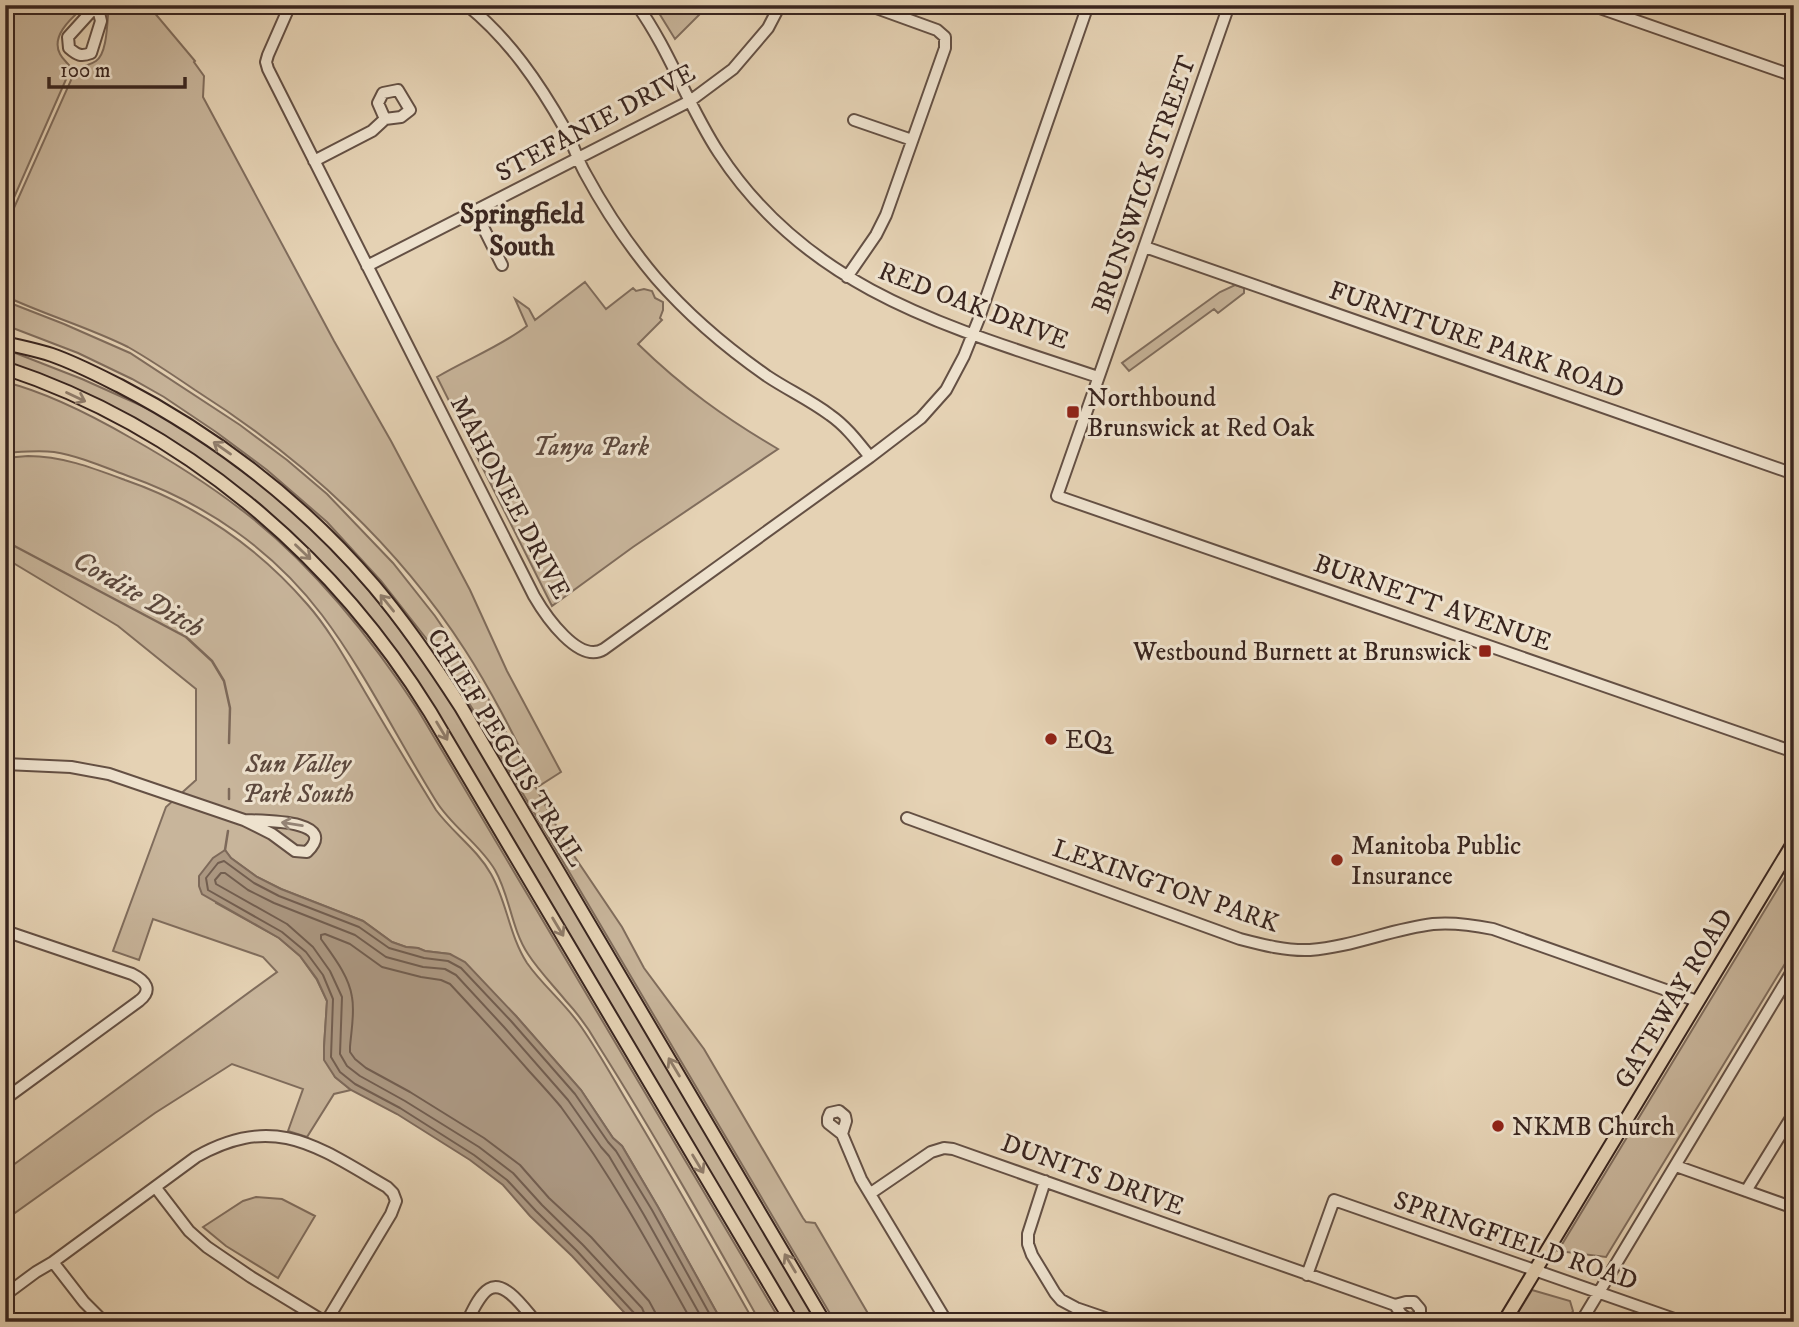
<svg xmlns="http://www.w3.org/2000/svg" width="1799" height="1327" font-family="'IM FELL DW Pica',serif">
	<rect width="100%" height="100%" fill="#e5d2b4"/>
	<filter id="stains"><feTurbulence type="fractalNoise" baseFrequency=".00286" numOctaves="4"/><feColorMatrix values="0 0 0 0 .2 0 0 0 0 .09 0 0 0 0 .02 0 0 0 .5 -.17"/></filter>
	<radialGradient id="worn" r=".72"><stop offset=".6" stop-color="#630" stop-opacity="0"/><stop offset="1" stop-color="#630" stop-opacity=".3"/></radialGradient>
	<path fill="#c8b59b" stroke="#806d5d" stroke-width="2" d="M5 5H86C73 17 50 35 60 54 63 60 68 63 71 68L5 218Z
		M109 5H148L195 61 194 62 204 76 203 97 334 341 391 441 470 590 507 671 561 772 539 786C516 740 493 693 465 650 396 543 302 458 195 390 173 375 151 360 128 347 88 327 45 315 5 296V228L75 71C82 65 89 66 96 61 108 53 107 19 109 5Z
		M654 5H709L675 39Z
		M585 282 606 309 633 288 636 291 644 289 652 291 655 298 663 302V310L660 318 662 320 638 344C682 387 725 418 778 449L633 547 552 606 437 377C467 359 500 347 527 326L515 299 529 309 535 320Z
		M1235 285 1244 288V293L1218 313 1214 309 1129 371 1122 363 1220 292Z
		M5 301 64 324 130 353 240 425 287 460 327 494 393 563 435 616 467 663 483 689 566 844 622 927 644 968 704 1049 803 1218 806 1222 815 1223 873 1322H835L477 716 436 651 381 581 327 522 267 470 216 432 164 397 132 379 78 353 5 325Z
		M5 349 82 379 160 414 202 441C206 446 210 447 215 450 224 455 233 463 241 469 261 483 281 500 299 517 366 579 418 650 466 727L818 1322H798L427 697C363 600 291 524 196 457L5 362Z
		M5 382C49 393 93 416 131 438 170 460 208 484 243 511 311 563 372 639 418 710L781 1322H760C708 1229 655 1135 598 1045 589 1029 578 1014 566 1001 553 985 539 971 528 954 511 928 510 896 495 870 479 843 452 827 436 801 398 740 365 672 322 615 273 550 205 503 128 476 104 467 79 456 54 452 37 450 21 452 5 453Z
		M28 456C62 456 93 468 125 480 195 504 258 547 307 604 330 630 347 662 365 692 388 731 412 771 436 810 453 833 477 849 491 874 507 902 509 935 527 963 543 986 566 1004 582 1028 600 1054 615 1082 632 1110 674 1180 714 1251 754 1322H722L658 1207 622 1146 613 1138 581 1090 516 1016 450 954 425 951 418 948 406 947 392 942 363 921 281 889 257 877 231 858 225 850 216 903 279 938 300 956 317 980 327 1001 324 1047 335 1077 351 1090 334 1094 307 1137 288 1131 303 1089 232 1064 155 1113 5 1220V1171L277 972 263 957 153 919 139 960 113 951 166 807 196 780V689L118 626 5 558V458Z
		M1794 862V949L1606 1257 1558 1251Z
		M256 1197 282 1199 315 1216 278 1278 226 1246 203 1227 243 1201Z
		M1532 1290 1570 1301 1573 1311 1566 1322H1512Z"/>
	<path fill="#ab9781" stroke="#7d695a" stroke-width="2" d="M225 850 231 858 257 877 281 889 363 921 392 942 406 947 418 948 425 951 450 954 465 962 516 1016 581 1090 613 1138 622 1146 658 1207 722 1322H633L572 1256 530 1216 503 1185 470 1160 397 1114 351 1090 335 1077 324 1060V1047L327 1001 317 979 300 956 279 938 202 894 199 886V876L213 858Z"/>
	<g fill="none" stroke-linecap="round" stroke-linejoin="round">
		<path stroke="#725e50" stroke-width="2" d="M637 1322 635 1314 577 1251 536 1211 507 1180 474 1155 400 1108 355 1084 340 1072 331 1057 333 999 323 975 306 952 282 932 208 890 206 878 218 863 224 861 254 883 279 896 359 927 389 948 424 958 448 961 461 968 511 1021 575 1094 608 1142 616 1151 652 1210 714 1322
			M646 1322 645 1315 642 1308 583 1245 542 1205 513 1173 479 1147 405 1101 360 1076 347 1066 340 1054 342 997 330 971 313 947 287 924 216 884 215 880 221 873H225L248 890 274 903 355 935 386 957 423 967 445 969 456 975 504 1027 568 1100 601 1147 609 1156 644 1215 704 1322
			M657 1322 655 1312 649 1301 591 1237 549 1198 520 1165 484 1138 410 1092 366 1068 355 1059 350 1052V1047C351 1032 355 1013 352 997 349 976 333 956 321 939V935L325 934 350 944 382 967 421 977 441 980 450 984C477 1013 503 1041 529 1071 540 1083 551 1095 561 1107 611 1175 651 1248 692 1322"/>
		<path stroke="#7d695a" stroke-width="2.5" d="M5 541 186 637 212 661 224 681 230 708 229 743
			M229 789V799
			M225 850 228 831"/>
		<defs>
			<path id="minor" d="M97 5 101 21 91 53C81 57 77 55 69 48L68 37Z
				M290 5 268 55 266 62 268 69 534 596C545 615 579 665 604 649L870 457 921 418 946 390 964 356 978 321 1088 5
				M467 5C509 39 539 83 565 129 573 143 577 159 585 173 605 210 629 246 656 278 688 315 727 348 767 376 788 390 810 400 830 415 846 426 858 442 870 457
				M637 5C670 51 688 106 719 153 809 291 952 328 1098 377
				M1229 5 1057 496 1794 752
				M1591 5 1794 76
				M854 120 912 140
				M314 161 372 131 385 119 401 117 410 110 398 90 383 93 378 103 385 119
				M475 211 502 265
				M1145 247 1794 474
				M367 266 690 101 733 69 768 28 780 5
				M847 277 876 235 886 215 945 48V37L937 30 868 5
				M5 764 71 767 109 774 244 820 272 834 295 851 307 852C341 819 259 821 244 820
				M907 818 1240 939C1263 945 1286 951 1310 950 1352 947 1391 929 1433 924 1453 922 1473 925 1493 929L1697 1001
				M5 931 132 974C146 981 153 990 139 1001L5 1099
				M842 1134 846 1121 845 1116 839 1111 830 1113 828 1118V1123L842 1134 861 1179 947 1322
				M1676 1166 1794 1208
				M1045 1181 1028 1234V1244L1032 1255 1055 1293 1061 1300 1076 1308 1117 1322
				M156 1188 189 1231 207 1247 251 1277 325 1322
				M1746 1191 1794 1113
				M871 1193 931 1152 944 1148 953 1149 1395 1305 1401 1314 1408 1319 1417 1318 1420 1314V1309L1414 1302H1406L1395 1305
				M53 1262 84 1302 104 1322
				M1307 1275 1334 1200 1683 1322
				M5 1295 36 1272 53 1262 196 1157C275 1112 318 1147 387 1187L393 1193 396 1201 391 1214 326 1322
				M467 1322C472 1312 479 1295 489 1289 505 1279 526 1311 536 1322
				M1581 1322 1794 968"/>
			<path id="major" d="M5 343C21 347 37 350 52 355 75 363 98 375 120 386 216 436 303 503 374 586 406 624 434 665 461 707L824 1322
				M5 368C183 427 332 554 430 712L792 1322
				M1504 1322 1794 842"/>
		</defs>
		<use href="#minor" stroke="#645044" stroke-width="14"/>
		<use href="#major" stroke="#39251f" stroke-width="16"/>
		<use href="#minor" stroke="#eee2ce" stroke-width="10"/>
		<use href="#major" stroke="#e5d2b4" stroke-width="12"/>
	</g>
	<defs><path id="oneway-shaft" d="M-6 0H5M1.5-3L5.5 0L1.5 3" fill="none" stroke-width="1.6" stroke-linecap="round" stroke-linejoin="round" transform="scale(1.75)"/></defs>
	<g stroke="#8f7c6a">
		<use href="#oneway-shaft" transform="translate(76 397) rotate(25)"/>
		<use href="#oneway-shaft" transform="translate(222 448) rotate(-145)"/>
		<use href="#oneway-shaft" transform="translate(303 552) rotate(44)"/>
		<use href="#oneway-shaft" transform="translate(387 603) rotate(-129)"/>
		<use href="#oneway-shaft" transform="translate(442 731) rotate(59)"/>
		<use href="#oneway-shaft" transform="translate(558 927) rotate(59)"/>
		<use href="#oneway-shaft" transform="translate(674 1067) rotate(-121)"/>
		<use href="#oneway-shaft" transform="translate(698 1164) rotate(59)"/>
		<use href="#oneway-shaft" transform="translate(790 1263) rotate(-121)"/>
	</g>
	<use stroke="#948476" href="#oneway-shaft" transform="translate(292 824) rotate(-171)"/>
	<g fill="#8f2418" stroke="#eee2ce" stroke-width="2.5">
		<rect x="1066" y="405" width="14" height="14" rx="3.5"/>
		<rect x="1478" y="644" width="14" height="14" rx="3.5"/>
		<circle cx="1051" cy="739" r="7"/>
		<circle cx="1337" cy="860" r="7"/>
		<circle cx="1498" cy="1126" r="7"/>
	</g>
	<g text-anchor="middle" stroke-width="6" stroke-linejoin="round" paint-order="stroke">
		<g font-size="26" fill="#39251f" stroke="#eee2ce">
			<text transform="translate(595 122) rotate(-28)" y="9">STEFANIE DRIVE</text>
			<text transform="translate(1143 184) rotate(-71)" y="9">BRUNSWICK STREET</text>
			<text transform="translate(974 305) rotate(21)" y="9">RED OAK DRIVE</text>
			<text transform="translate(1477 339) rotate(19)" y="9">FURNITURE PARK ROAD</text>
			<text transform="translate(511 497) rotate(62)" y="9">MAHONEE DRIVE</text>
			<text transform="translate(1433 602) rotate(19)" y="9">BURNETT AVENUE</text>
			<text transform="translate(507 747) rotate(58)" y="9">CHIEF PEGUIS TRAIL</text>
			<text transform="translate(1166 885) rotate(19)" y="9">LEXINGTON PARK</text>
			<text transform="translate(1673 998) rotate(-59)" y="9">GATEWAY ROAD</text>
			<text transform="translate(1093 1174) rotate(20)" y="9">DUNITS DRIVE</text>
			<text transform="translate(1516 1240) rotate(19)" y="9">SPRINGFIELD ROAD</text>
		</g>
		<g font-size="26" fill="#39251f" stroke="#eee2ce" text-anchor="start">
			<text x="1087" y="406">Northbound<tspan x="1087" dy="30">Brunswick at Red Oak</tspan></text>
			<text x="1471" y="660" text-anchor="end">Westbound Burnett at Brunswick</text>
			<text x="1065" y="748">EQ3</text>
			<text x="1351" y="854">Manitoba Public<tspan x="1351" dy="30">Insurance</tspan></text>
			<text x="1512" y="1135">NKMB Church</text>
		</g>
		<g font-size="26" font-style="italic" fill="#5d493e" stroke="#eee2ce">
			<text x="591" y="455">Tanya Park</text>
			<text x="298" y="772">Sun Valley<tspan x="298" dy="30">Park South</tspan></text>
		</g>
		<g font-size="28" font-weight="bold" fill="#39251f" stroke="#eee2ce">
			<text x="522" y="223">Springfield<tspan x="522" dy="32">South</tspan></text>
		</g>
		<g font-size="28" font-style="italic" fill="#5b473c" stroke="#eee2ce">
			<text transform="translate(139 593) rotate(30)" y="10">Cordite Ditch</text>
		</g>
	</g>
	<rect width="1799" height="1327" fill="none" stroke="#e5d2b4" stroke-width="28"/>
	<rect x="7" y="7" width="1785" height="1313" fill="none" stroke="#39251f" stroke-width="3.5"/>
	<rect x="14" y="14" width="1771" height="1299" fill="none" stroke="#39251f" stroke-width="2"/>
	<path d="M49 77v10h136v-10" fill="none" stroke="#39251f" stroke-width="3.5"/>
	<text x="60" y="77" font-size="21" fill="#39251f" stroke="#eee2ce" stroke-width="5" paint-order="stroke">100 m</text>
	<rect width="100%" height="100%" filter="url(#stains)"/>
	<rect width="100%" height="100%" fill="url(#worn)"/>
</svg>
